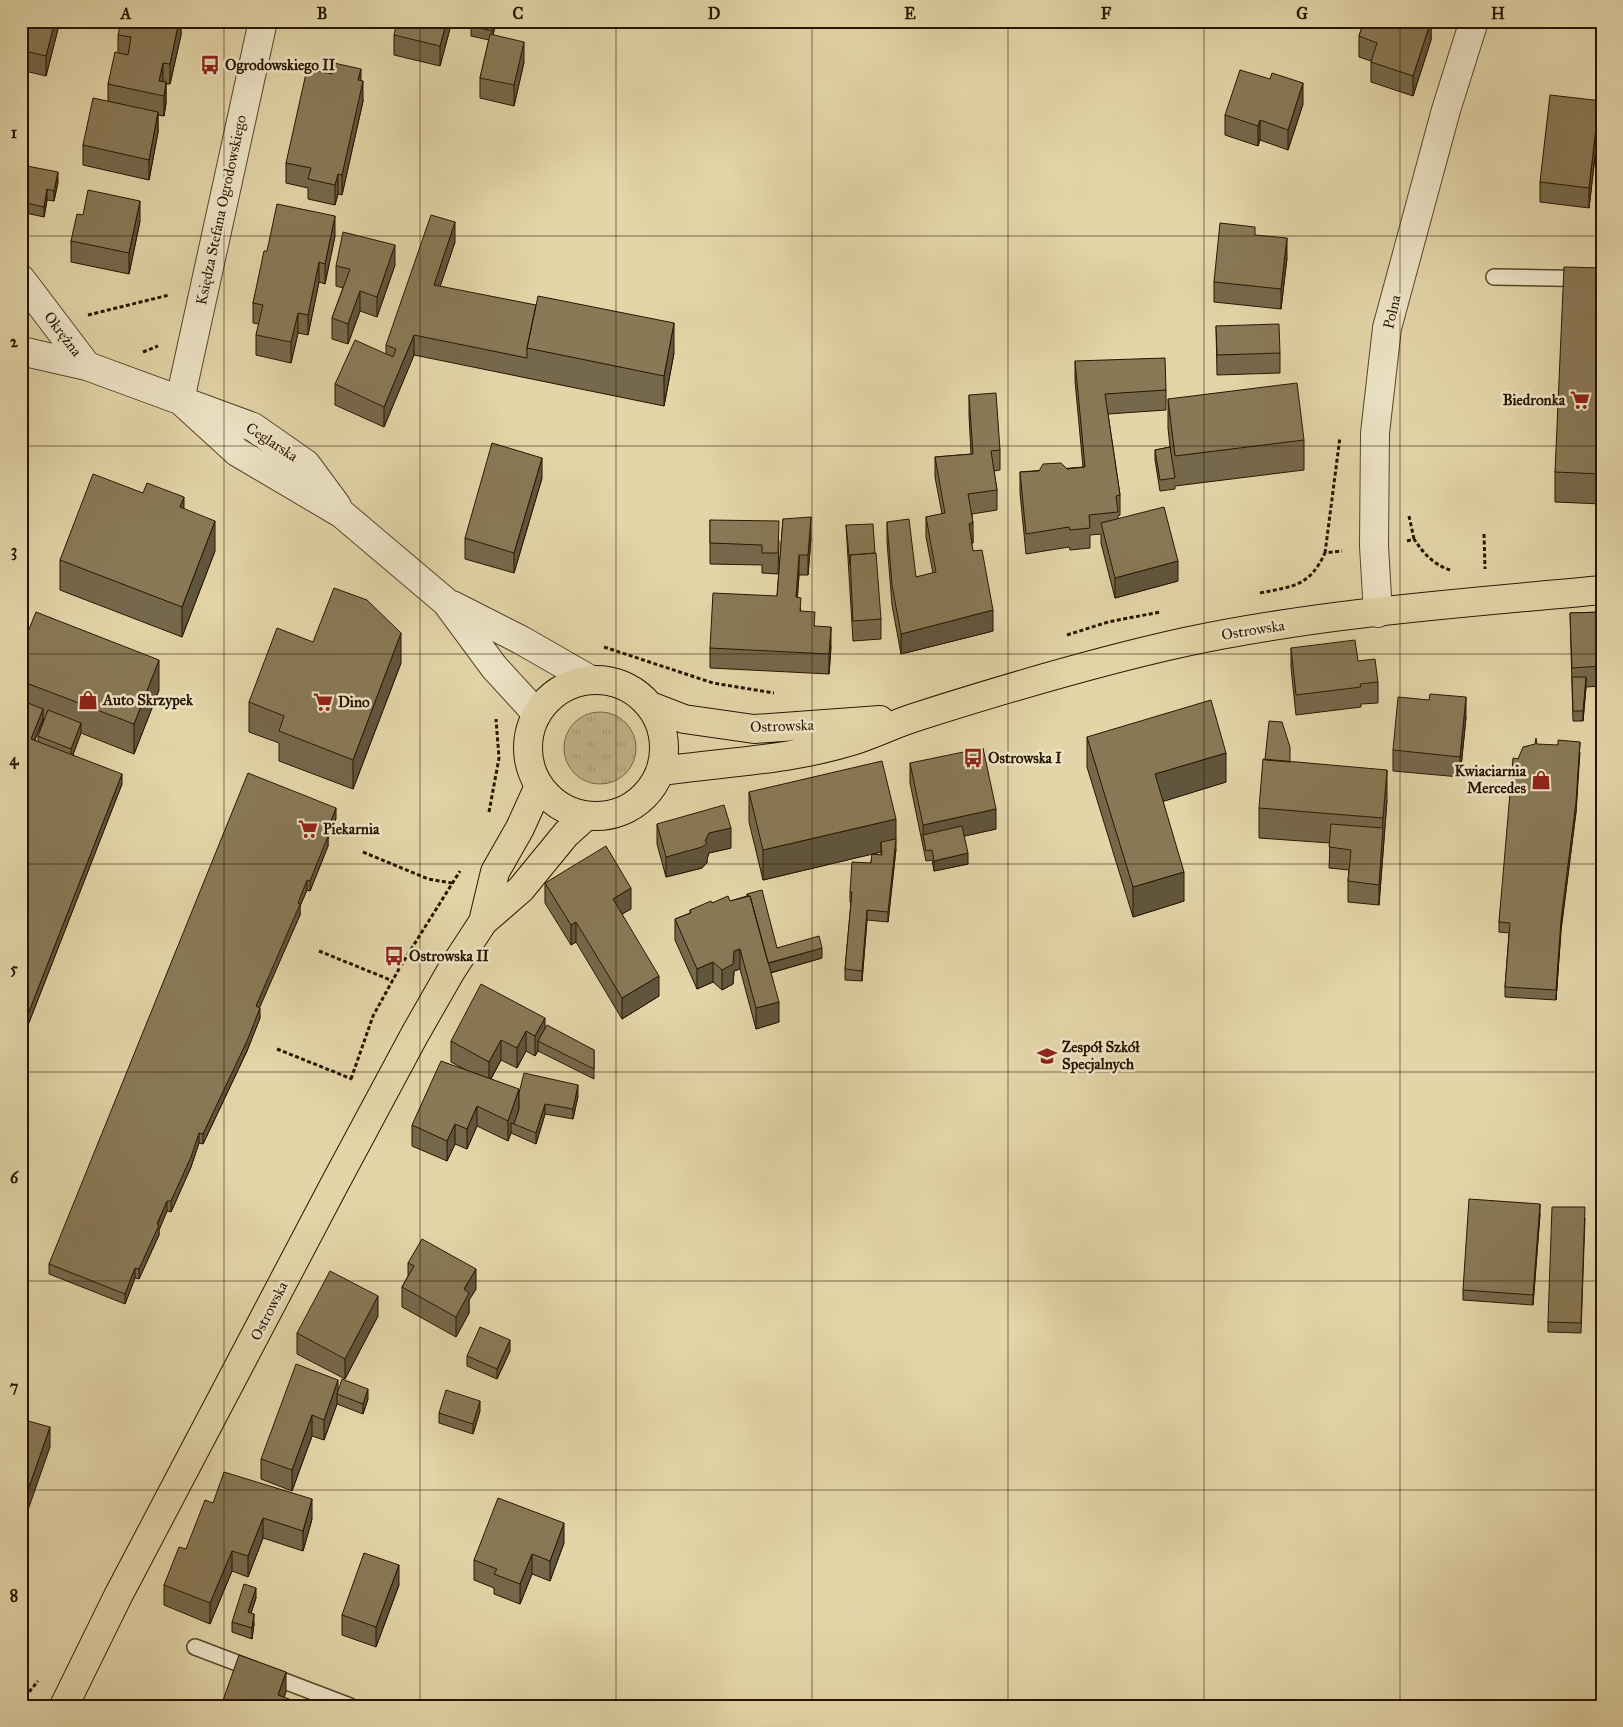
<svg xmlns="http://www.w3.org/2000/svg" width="1623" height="1727" font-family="'IM FELL Great Primer',serif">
	<defs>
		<pattern id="grass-tufts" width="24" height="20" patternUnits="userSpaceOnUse" patternTransform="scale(1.25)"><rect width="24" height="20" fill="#c3b58b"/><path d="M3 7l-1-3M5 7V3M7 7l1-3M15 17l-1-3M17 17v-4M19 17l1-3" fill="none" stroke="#a89b76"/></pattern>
	</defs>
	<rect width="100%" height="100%" fill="#e3d5a8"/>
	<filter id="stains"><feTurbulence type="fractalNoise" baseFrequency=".004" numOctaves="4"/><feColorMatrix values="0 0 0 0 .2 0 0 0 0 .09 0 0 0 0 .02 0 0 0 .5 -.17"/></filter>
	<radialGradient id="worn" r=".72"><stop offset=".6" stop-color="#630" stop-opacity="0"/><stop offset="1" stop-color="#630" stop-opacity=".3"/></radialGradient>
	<path fill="url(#grass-tufts)" stroke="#766646" d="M564 748a36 36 0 1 1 72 0a36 36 0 1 1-72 0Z"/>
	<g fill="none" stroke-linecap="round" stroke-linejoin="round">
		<defs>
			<path id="service" d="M1494 277 1602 279
				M195 1647 350 1706"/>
			<path id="minor" d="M21 279 87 366
				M1378 613 1374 546 1375 433 1387 328 1446 110 1474 21"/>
			<path id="tertiary" d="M21 351 87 366 253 427 306 464 337 506
				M180 400 237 452 342 514 446 602 494 667 537 714
				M180 400 263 21
				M452 605 521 640 589 679"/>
			<path id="primary" d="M528 748a68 68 0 1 1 136 0a68 68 0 1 1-136 0Z
				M653 707 684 719 754 729 880 720
				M662 771C725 762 791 760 852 741 874 734 894 724 916 717 1004 689 1094 662 1185 642 1321 613 1464 603 1602 590
				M483 922 495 872 520 828 539 786
				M64 1706 118 1596 333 1187 415 1034 451 971 483 922 521 889 566 834 586 816"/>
		</defs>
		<use href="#service" stroke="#57462a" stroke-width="18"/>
		<use href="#minor" stroke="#57462a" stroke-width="30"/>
		<use href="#tertiary" stroke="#57462a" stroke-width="30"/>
		<use href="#primary" stroke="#281600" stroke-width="30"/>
		<path stroke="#281600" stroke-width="3" stroke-dasharray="4 2.5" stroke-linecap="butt" d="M88 315 169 295
			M143 352 158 346
			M1409 516 1414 539
			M1484 534 1485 569
			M1407 541 1414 539C1424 554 1433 564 1450 570
			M1325 553 1340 437
			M1260 593C1293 586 1309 587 1325 553L1342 551
			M1067 635 1108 622 1160 612
			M604 647 713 683 774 693
			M489 812 499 758 496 719
			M363 852 428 879 452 883
			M319 951 393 981
			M277 1049 352 1079
			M351 1079 373 1016 400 967 460 871
			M21 1702 38 1681"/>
		<use href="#service" stroke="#ede4c6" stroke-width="15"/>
		<use href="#minor" stroke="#ede4c6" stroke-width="28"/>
		<use href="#tertiary" stroke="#ede4c6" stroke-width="28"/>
		<use href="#primary" stroke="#e3d5a8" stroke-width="28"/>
	</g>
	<path fill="#76684b" stroke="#281600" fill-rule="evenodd" d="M21 21H60L46 76 21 70Z
		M181 21V35L170 84H166V103L164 116 158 115V132L149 180 83 165V145L108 101V84L118 53V35Z
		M452 21 440 66 394 55V35Z
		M472 21H496L493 35 524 62 514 106 480 98V78L489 40 471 36V26Z
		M1364 21H1438L1436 26 1431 24V40L1413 96 1371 82V61L1359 57V36Z
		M361 81 363 101 342 195 338 194 335 205 308 199V188L286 183V163Z
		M1602 101V139H1597L1589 208 1540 202V182Z
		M1303 104 1288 150 1260 140 1258 146 1225 135V115Z
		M58 182 54 201 47 200 44 217 21 212V183Z
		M83 215 140 221 129 274 71 262V241Z
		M1255 235 1287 258 1281 309 1214 302V282Z
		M335 236 325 284 319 282 308 335 298 333 291 363 256 355V335L259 324 253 323V303L267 251Z
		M455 242 440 286 674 353 664 406 414 355 384 427 335 405V384L386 354V345Z
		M395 265 377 317 360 311 348 344 332 339V318L343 288 336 286V266Z
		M1602 268V504L1555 502V472Z
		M1216 326 1280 353V373L1217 375Z
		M1075 361 1166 390V410L1108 414 1120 495V515L1118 516V519L1178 581 1115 598 1101 543V534L1090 535V548L1070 550 1069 547 1026 554 1020 493V472L1083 467 1075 381Z
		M969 395 1000 450V470L994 471 997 490V510L972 514 973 543H971L993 631 901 654 892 605 887 542V522L916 577 933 573 926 537V517L942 514 935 477V457L971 454 969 415Z
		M1168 399 1304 440V470L1175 486V489L1160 491 1155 460V450L1170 447 1168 428Z
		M542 478 514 573 465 559V538Z
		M184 509 215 551 182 637 60 590V560Z
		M783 519 811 538 808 575H799L797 598 801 611 815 626 831 647 829 674 710 668V648L777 596Z
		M710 520 779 541 778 574 762 573V565L710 564Z
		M846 525 881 619V639L853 641Z
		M1602 612V686L1586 687 1583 721H1573L1570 613Z
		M1291 648 1358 661 1378 682V703L1361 704V707L1296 715 1291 668Z
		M21 649 159 690 134 754 81 733 73 755 122 784 21 1043 25 712 21 710ZM43 719H44L38 736V742L35 740Z
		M401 663 353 789 279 761V743L249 732V702Z
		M1429 700 1466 717 1460 777 1393 771V750Z
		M1087 737 1226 782 1163 801 1184 901 1133 917 1087 767Z
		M1535 744 1580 752 1576 812 1561 930 1556 1000 1505 997V987L1509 933 1499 932V922L1518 759Z
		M1290 762 1387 800 1379 905 1348 902V881L1349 870 1329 868 1330 843 1259 838V808Z
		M910 763 996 829 964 836 968 864 934 871 932 860 926 861 910 783Z
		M749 792 896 849 888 922 867 920 862 981 845 980V969L851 902H850V892L871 863 872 854 763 880 749 822ZM881 852V855L873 854Z
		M336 818 328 839V846L310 891 307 890 300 906V915L259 1008 260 1018 247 1051 203 1144 199 1143 191 1167 171 1212 167 1211 159 1230V1235L139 1279 135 1278 125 1304 49 1274V1264Z
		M657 824 731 848 709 853 707 859V863L702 868 666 877 657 844Z
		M545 883 631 909 622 914 659 996 622 1019 576 942 571 945 545 903Z
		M747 894 777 948 822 958 771 973 779 1022 756 1029 740 969 734 971 733 984 722 990 713 982 697 989 675 940V919L690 913V910L712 903 730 901 747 896Z
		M545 1028 594 1050V1079L538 1051 535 1056 526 1051 517 1068 501 1060 491 1079 519 1093 578 1096 573 1119 545 1114 536 1144 511 1133 508 1141 477 1126 467 1149 455 1144 447 1161 412 1146V1125L466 1070 451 1062V1041Z
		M1540 1214 1533 1305 1463 1300V1290Z
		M1585 1218 1581 1333 1548 1332V1322Z
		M1602 1227V1299H1600Z
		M408 1263 476 1289 469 1300V1313L456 1337 402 1307V1287L408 1276Z
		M378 1316 345 1379 297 1354V1333Z
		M510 1351 497 1379 467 1366V1356Z
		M338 1390 368 1399 363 1414 337 1404 324 1440 312 1436 292 1491 261 1479V1459Z
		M480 1411 473 1434 439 1423V1413Z
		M213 1503 312 1519 303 1551 263 1538 248 1577 232 1571 210 1624 164 1605V1585L186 1549Z
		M564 1543 550 1581 532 1574 520 1604 494 1594V1588L474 1580V1560Z
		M399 1585 376 1647 342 1635V1615Z
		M256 1598 251 1613 254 1624 252 1639 232 1632V1622Z"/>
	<path fill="#60553d" stroke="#281600" d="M55 21H60L46 76V56Z
		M179 21H181V35L170 84V64Z
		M447 21H452L440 66V46Z
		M494 21H496L492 41V31Z
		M1431 21V40L1413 96V76Z
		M524 42V62L514 106V85Z
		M163 63V83L159 81Z
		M361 69V89L363 81V101L342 195V175L358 80Z
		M166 82V103L164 116V96Z
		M1303 83V104L1288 150V130Z
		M158 112V132L149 180V160Z
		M1597 119V139L1589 208V188Z
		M1260 120V140L1258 146V126Z
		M58 172V182L54 201V191Z
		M338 174V194L335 205V185Z
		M47 189V200L44 217V207Z
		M140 201V221L129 274V253Z
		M335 216V236L325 284V264Z
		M455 222V242L434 305V285Z
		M1287 238V258L1281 309V289Z
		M395 245V265L377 317V297Z
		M319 262V282L308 335V315Z
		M360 291V311L348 344V324Z
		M298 313V333L291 363V342Z
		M674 323V353L664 406V376Z
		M414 335V355L384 427V407Z
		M542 458V478L514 573V553Z
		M184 497V526L180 507Z
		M811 517V538L808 575V555Z
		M215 521V551L182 637V607Z
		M973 522V543L969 544V524Z
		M799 555V575L796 618V597Z
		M1178 561V581L1115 598V578Z
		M993 610V631L901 654V634Z
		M831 627V647L829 674V654Z
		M401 633V663L353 789V760Z
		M159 660V690L134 754V724Z
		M1586 677V687L1583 721V711Z
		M1466 697V717L1460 777V757Z
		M43 709V719L31 749V739Z
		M81 723V733L71 759V749Z
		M1580 742 1576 812 1561 930 1556 1000 1561 920Z
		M1226 753V782L1155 804V774Z
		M1387 770V800L1379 905V885L1383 818Z
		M122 774V784L21 1043V1032Z
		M336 808V818L328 839V846L310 891V881Z
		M996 809V829L925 845 923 835V825Z
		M896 819V849L888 922V912L881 842V852L763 880V850Z
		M731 828V848L709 853 707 859V863L702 868 666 877V857L705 841 709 833Z
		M968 853V864L934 871V861Z
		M1184 872V901L1133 917V887Z
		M307 880V890L300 906V915L256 1016V1006Z
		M631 888V909L613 919V899Z
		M867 910V920L862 981V971Z
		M576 922V942L571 945V925Z
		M822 948V958L766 974V964Z
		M740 949V969L734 971 733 984 722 990V970L734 951Z
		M713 962V982L697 989V969Z
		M659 976V996L622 1019V998Z
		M779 1002V1022L756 1029V1008Z
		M260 1008V1018L247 1051 203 1144V1134Z
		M545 1018V1038L538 1041V1051L535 1056V1036Z
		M526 1031V1051L517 1068V1048Z
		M501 1040V1060L489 1082V1062Z
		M578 1085V1096L573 1119V1109Z
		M519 1089V1109L514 1124 511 1123V1133L508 1141V1121Z
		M545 1104V1114L536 1144V1133Z
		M477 1106V1126L467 1149V1129Z
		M455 1124V1144L447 1161V1141Z
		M199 1133V1143L191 1167 171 1212V1201Z
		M167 1201V1211L159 1230V1235L139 1279V1269Z
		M1540 1204V1214L1533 1305V1295Z
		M135 1268V1278L125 1304V1294Z
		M476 1269V1289L469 1300V1313L456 1337V1317L464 1289Z
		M378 1296V1316L345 1379V1359Z
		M510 1340V1351L497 1379V1369Z
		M338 1380V1394H337V1404L324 1440V1420Z
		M368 1389V1399L363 1414V1404Z
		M480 1401V1411L473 1434V1424Z
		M312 1415V1436L292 1491V1470Z
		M50 1427V1447L21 1530V1510Z
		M312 1499V1519L303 1551V1531Z
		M263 1518V1538L248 1577V1556Z
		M564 1523V1543L550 1581V1561Z
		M232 1551V1571L210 1624V1603Z
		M532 1554V1574L520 1604V1584Z
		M399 1565V1585L376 1647V1627Z
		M256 1588V1598L248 1622V1612Z
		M254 1614V1624L252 1639V1628Z
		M286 1672V1692L281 1706 278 1695Z"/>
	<path fill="#897957" stroke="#281600" d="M21 21H55L46 56 21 50Z
		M121 21H179L170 64 163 63 159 81 166 82 164 96 108 84 115 52 128 55 131 37 118 35Z
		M397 21H447L440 46 394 35Z
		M472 21H494L492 31 471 26Z
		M1364 21H1431L1413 76 1371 62 1377 43 1359 36Z
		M490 34 524 42 514 85 480 78Z
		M334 63 361 69 358 80 363 81 342 175 338 174 335 185 308 179 311 168 286 163 307 69 332 74Z
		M1240 70 1270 79 1272 73 1303 83 1288 130 1260 120 1258 126 1225 115Z
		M1550 95 1602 101V119H1597L1589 188 1540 182Z
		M93 98 158 112 149 160 83 145Z
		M27 166 58 172 54 191 47 189 44 207 21 202V183Z
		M88 190 140 201 129 253 71 241 77 214 83 215Z
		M277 204 335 216 325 264 319 262 308 315 298 313 291 342 256 335 263 305 253 303 264 251H267Z
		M431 215 455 222 434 285 536 305 527 348V358L414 335 384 407 335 384 355 340 393 357 396 349 386 345Z
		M1220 223 1255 227V235L1287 238 1281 289 1214 282Z
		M343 232 395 245 377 297 360 291 348 324 332 318 350 269 336 266Z
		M1564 267 1602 268V474L1555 472Z
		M538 296 674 323 664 376 527 348Z
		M1279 324 1280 353 1217 355 1216 326Z
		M1165 358 1166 390 1105 394 1120 495 1116 496 1118 512 1089 515 1090 528 1070 530 1069 527 1026 534 1020 472 1039 471 1043 464 1061 463 1067 469 1085 467 1075 361Z
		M1297 383 1304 440 1175 456 1168 399Z
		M996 393 1000 450 991 451 997 490 968 494 973 522 969 524 973 551 982 550 993 610 901 634 892 585 887 522 909 519 916 577 936 572 926 517 945 513 935 457 973 454 969 395Z
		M492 443 542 458 514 553 465 538Z
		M1170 447 1175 478 1160 480 1155 450Z
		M93 474 143 493 147 483 184 497 180 507 215 521 182 607 60 560Z
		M1164 507 1178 561 1115 578 1101 523Z
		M811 517 808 555H799L796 597 801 598 800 611 815 612 814 626 831 627 829 654 710 648 713 593 777 596 783 519Z
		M710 520 779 521 778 553H762V545L710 543Z
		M873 524 875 553 850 555V565L846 525Z
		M876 553 881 619 853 621 850 555Z
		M334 588 367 600 401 633 353 760 279 731 284 716 249 702 277 628 313 642Z
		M36 612 159 660 134 724 21 681V649Z
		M1602 612V666L1572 668 1570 613Z
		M1355 640 1358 661 1375 659 1378 682 1360 684 1361 687 1296 695 1291 648Z
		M1572 677H1586L1583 711H1573Z
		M1430 694 1466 697 1460 757 1393 750 1398 697 1429 700Z
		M1211 700 1226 753 1155 774 1184 872 1133 887 1087 737Z
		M28 703 43 709 31 739 122 774 21 1032V720Z
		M48 710 81 723 71 749 38 736Z
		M1269 721 1282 722 1290 747V762L1265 760Z
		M1536 738 1537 744 1558 745V740L1580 742 1576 802 1561 920 1556 990 1505 987 1510 923 1499 922 1513 758 1518 759 1523 747 1535 744Z
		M983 748 996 809 923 825 910 763Z
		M1263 759 1387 770 1383 818 1259 808Z
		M882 761 896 819 763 850 749 792Z
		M248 773 336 808 326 834 328 836 310 881 307 880 298 903 300 904 256 1006 260 1008 247 1041 203 1134 199 1133 191 1157 171 1201H167L157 1224 159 1225 139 1269 135 1268 125 1294 49 1264Z
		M724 805 731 828 709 833 705 841 707 843 702 847 666 857 657 824Z
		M1331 824 1383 828 1379 885 1348 881 1351 850 1329 847Z
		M962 826 968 853 934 861 932 850 926 851 923 835Z
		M896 839 888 912 867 910 862 971 845 969 852 892H850L852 862 871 863 872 854 882 855 881 842Z
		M606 846 631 888 613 899 659 976 622 998 576 922 571 925 545 883Z
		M762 890 777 948 819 936 822 948 768 963 750 896H748L747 894Z
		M728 896 730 901 750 896 779 1002 756 1008 740 949 734 951 733 964 722 970 713 962 697 969 675 919 691 913 690 910 711 901 712 903Z
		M481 984 545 1018 535 1036 526 1031 517 1048 501 1040 489 1062 451 1041Z
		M547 1025 594 1050V1069L538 1041Z
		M441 1061 519 1089 508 1121 477 1106 467 1129 455 1124 447 1141 412 1125Z
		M524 1073 578 1085 573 1109 545 1104 536 1133 514 1124 519 1109V1093Z
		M1469 1199 1540 1204 1533 1295 1463 1290Z
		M1552 1207H1585L1581 1323 1548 1322Z
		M1602 1227V1289H1600Z
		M422 1239 476 1269 464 1289 469 1293 456 1317 402 1287 414 1266 408 1263Z
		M330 1271 378 1296 345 1359 297 1333Z
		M480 1327 510 1340 497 1369 467 1356Z
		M296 1364 338 1380 324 1420 312 1415 292 1470 261 1459Z
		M342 1379 368 1389 363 1404 337 1394Z
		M446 1390 480 1401 473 1424 439 1413Z
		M21 1419 50 1427 21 1510Z
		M224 1472 312 1499 303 1531 263 1518 248 1556 232 1551 210 1603 164 1585 179 1547 186 1549 205 1500 213 1503Z
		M498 1498 564 1523 550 1561 532 1554 520 1584 494 1574 497 1569 474 1560Z
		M364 1553 399 1565 376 1627 342 1615Z
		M244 1584 256 1588 248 1612 254 1614 252 1628 232 1622Z
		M239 1655 286 1672 278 1695 308 1706H221Z"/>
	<path fill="none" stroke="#281600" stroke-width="1" stroke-opacity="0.55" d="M224 21V1706M420 21V1706M616 21V1706M812 21V1706M1008 21V1706M1204 21V1706M1400 21V1706M21 236H1602M21 446H1602M21 654H1602M21 864H1602M21 1072H1602M21 1281H1602M21 1490H1602"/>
	<defs>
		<symbol id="bus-bare" viewBox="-9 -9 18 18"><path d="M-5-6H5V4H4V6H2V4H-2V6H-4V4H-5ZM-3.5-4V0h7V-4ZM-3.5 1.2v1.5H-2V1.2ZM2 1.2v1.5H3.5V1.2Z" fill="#8f2418" stroke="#ede4c6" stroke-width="2.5" paint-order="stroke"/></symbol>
		<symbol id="supermarket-bare" viewBox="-9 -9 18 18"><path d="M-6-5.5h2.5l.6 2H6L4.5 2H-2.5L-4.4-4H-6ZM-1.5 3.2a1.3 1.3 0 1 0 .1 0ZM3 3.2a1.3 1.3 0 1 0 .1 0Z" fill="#8f2418" stroke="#ede4c6" stroke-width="2.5" paint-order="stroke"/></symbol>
		<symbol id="shop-bare" viewBox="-9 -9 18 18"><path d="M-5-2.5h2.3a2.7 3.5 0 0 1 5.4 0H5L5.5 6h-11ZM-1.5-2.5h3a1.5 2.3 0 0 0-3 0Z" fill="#8f2418" stroke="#ede4c6" stroke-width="2.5" paint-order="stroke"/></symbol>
		<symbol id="school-bare" viewBox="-9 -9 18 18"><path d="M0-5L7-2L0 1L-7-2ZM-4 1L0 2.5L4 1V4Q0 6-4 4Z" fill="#8f2418" stroke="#ede4c6" stroke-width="2.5" paint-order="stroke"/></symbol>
	</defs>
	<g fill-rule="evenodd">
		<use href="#bus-bare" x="196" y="51" width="28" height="28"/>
		<use href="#supermarket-bare" x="1566" y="386" width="28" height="28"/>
		<use href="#shop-bare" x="74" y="686" width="28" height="28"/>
		<use href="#supermarket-bare" x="309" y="688" width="28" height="28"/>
		<use href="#bus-bare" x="959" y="744" width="28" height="28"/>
		<use href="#shop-bare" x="1527" y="766" width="28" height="28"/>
		<use href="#supermarket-bare" x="294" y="815" width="28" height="28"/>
		<use href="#bus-bare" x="380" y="942" width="28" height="28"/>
		<use href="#school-bare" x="1033" y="1042" width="28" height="28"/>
	</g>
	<g text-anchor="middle" stroke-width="5" stroke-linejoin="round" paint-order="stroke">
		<g font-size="15" font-weight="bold" fill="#281600" stroke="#ede4c6" text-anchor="start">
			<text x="225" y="70">Ogrodowskiego II</text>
			<text x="1565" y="405" text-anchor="end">Biedronka</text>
			<text x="103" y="705">Auto Skrzypek</text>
			<text x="338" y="707">Dino</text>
			<text x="988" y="763">Ostrowska I</text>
			<text x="1526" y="776" text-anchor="end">Kwiaciarnia<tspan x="1526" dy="17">Mercedes</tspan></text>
			<text x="323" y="834">Piekarnia</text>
			<text x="409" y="961">Ostrowska II</text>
			<text x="1062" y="1052">Zespół Szkół<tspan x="1062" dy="17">Specjalnych</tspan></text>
		</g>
		<g font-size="15" fill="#281600" stroke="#ede4c6">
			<text transform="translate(221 210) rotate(-78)" y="5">Księdza Stefana Ogrodowskiego</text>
			<text transform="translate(1392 312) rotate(-77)" y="5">Polna</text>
			<text transform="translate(63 334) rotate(53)" y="5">Okrężna</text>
			<text transform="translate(272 442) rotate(33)" y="5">Ceglarska</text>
			<text transform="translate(1253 630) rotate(-9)" y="5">Ostrowska</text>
			<text transform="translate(782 726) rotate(-2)" y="5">Ostrowska</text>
			<text transform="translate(269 1311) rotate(-63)" y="5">Ostrowska</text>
		</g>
	</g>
	<rect width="1623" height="1727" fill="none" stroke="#e3d5a8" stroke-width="55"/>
	<rect x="28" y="28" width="1568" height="1672" fill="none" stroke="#281600" stroke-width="2"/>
	<g font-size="16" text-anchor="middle" font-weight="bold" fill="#281600">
		<text x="126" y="19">A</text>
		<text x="322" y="19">B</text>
		<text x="518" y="19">C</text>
		<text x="714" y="19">D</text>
		<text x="910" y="19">E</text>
		<text x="1106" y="19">F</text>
		<text x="1302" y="19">G</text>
		<text x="1498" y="19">H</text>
		<text x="14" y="138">1</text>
		<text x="14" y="347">2</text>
		<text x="14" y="556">3</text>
		<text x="14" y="765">4</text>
		<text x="14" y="974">5</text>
		<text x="14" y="1183">6</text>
		<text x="14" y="1392">7</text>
		<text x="14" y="1601">8</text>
	</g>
	<rect width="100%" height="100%" filter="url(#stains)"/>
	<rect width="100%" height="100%" fill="url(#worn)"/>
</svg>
